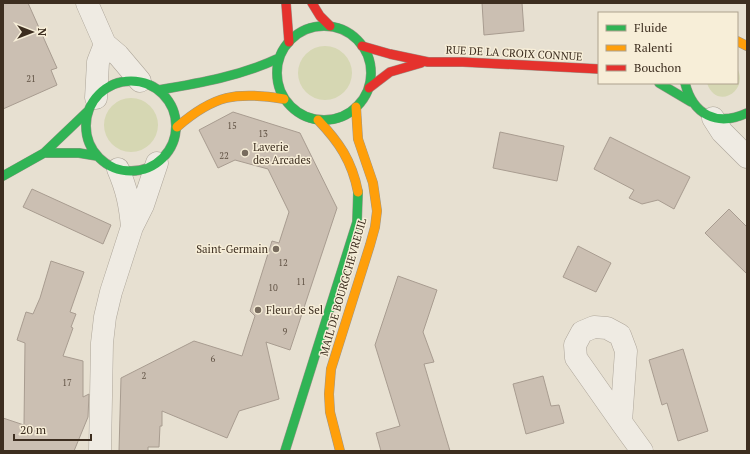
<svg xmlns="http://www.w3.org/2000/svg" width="750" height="454" font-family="'PT Serif',serif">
	<rect width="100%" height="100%" fill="#e7e0d1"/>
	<path fill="#d6d7b3" d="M298 73a27 27 0 1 1 54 0a27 27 0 1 1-54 0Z
		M737 68C750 91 716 111 707 83H737Z
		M104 125a27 27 0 1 1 54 0a27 27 0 1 1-54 0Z"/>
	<path fill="#cbbfb2" stroke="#a89c90" d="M3 3H28L57 68 51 70 57 85 3 109Z
		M482 3H522L524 31 484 35Z
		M233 112 300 133 337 208 290 350 266 342 279 399 239 411 227 438 162 411V426H160L159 447H148V451H119L121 378 194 341 242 356 248 337 255 316 250 311 272 241 279 243 289 212 268 169 235 160 218 168 199 130Z
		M500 132 564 146 557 181 493 168Z
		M610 137 690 177 674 209 658 200 642 204 629 198 634 190 594 169Z
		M32 189 111 225 103 244 23 207Z
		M729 209 747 227V274L705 233Z
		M578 246 611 263 596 292 563 277Z
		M51 261 84 272 70 312 76 314 71 327 73 328 63 356 83 361V397L89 394 88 417 74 451H3V418L24 425 25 343 17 340 26 312 33 314 40 298Z
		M398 276 437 290 423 332 434 362 424 364 450 451H381L376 433 400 426 375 345Z
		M683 349 708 431 678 441 667 403 662 405 649 360Z
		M543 376 551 406 559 405 564 423 526 434 513 384Z"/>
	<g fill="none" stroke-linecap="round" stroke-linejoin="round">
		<defs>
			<path id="street" d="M87 3 105 44 118 55 140 81
				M96 98 98 62 105 44
				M713 118 722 132 747 157
				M118 169C127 190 130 205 132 227
				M594 327 607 328 620 335 626 351 621 422 576 358 575 345 582 332Z
				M621 422 642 451
				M100 451 102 343 105 317 111 292 132 227 143 205 157 163"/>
			<path id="fast" d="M277 73a47 47 0 1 1 94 0a47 47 0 1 1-94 0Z
				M86 126a45 45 0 1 1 90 0a45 45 0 1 1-90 0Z
				M659 83 691 102
				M685 83C693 115 717 127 747 113
				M159 90C200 83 241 76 279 58
				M44 153H79L97 156
				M3 176 44 153 88 111
				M285 451 357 222 358 192"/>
			<path id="slow" d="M737 41 747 46
				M318 120C339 142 352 161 358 192
				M177 127C214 95 236 91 284 99
				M340 451 330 412 329 394 331 369 370 245 375 227 377 211 373 183 358 139 356 107"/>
			<path id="jam" d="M286 3 289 42
				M312 3 320 16 330 26
				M362 46 390 54 428 62H463L599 69
				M369 88 390 72 421 63"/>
		</defs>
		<use href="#street" stroke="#ada599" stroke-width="23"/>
		<use href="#fast" stroke="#9c958a" stroke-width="10"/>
		<use href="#slow" stroke="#9c958a" stroke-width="10"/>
		<use href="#jam" stroke="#9c958a" stroke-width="10"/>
		<use href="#street" stroke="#efebe3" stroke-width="22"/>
		<use href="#fast" stroke="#30b455" stroke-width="9"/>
		<use href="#slow" stroke="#ff9f0a" stroke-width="9"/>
		<use href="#jam" stroke="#e5322d" stroke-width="9"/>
	</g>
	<g fill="#786c5e" stroke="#f7eed8" stroke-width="1.5">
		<circle cx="245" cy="153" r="4"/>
		<circle cx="276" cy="249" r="4"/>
		<circle cx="258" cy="310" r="4"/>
	</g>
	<g text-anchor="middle" stroke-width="3" stroke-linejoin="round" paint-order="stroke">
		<g font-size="9" fill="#605244">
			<text x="31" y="82">21</text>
			<text x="232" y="129">15</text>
			<text x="263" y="137">13</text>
			<text x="224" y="159">22</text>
			<text x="283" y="266">12</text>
			<text x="301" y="285">11</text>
			<text x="273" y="291">10</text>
			<text x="285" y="335">9</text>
			<text x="213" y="362">6</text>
			<text x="144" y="379">2</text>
			<text x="67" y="386">17</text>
		</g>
		<g font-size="11" fill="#3d2e20" stroke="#f7eed8">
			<text transform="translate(514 53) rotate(3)" y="4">RUE DE LA CROIX CONNUE</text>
			<text transform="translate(343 287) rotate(-74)" y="4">MAIL DE BOURGCHEVREUIL</text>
		</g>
		<g font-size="11" fill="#3d2e20" stroke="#f7eed8" text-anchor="start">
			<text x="253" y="151">Laverie<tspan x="253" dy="13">des Arcades</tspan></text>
			<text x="268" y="253" text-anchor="end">Saint-Germain</text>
			<text x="266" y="314">Fleur de Sel</text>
		</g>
	</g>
	<rect width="750" height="454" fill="none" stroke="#3d2e20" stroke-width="8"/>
	<rect x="598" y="12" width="140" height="72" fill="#f7eed8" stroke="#ada18e"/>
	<rect x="606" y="25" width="20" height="6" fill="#30b455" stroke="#ada18e"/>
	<text x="634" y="32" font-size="12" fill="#3d2e20">Fluide</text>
	<rect x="606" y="45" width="20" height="6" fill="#ff9f0a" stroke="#ada18e"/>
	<text x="634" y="52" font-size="12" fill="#3d2e20">Ralenti</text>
	<rect x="606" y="65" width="20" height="6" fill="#e5322d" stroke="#ada18e"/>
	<text x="634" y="72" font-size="12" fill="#3d2e20">Bouchon</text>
	<g transform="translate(32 32) rotate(90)" stroke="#f7eed8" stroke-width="3" paint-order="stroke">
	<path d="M0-3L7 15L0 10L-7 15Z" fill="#3d2e20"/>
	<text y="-6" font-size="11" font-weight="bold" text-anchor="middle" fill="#3d2e20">N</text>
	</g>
	<path d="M14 434v6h77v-6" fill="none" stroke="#3d2e20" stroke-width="2"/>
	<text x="20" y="434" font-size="12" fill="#3d2e20" stroke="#f7eed8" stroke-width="3" paint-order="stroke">20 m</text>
</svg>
